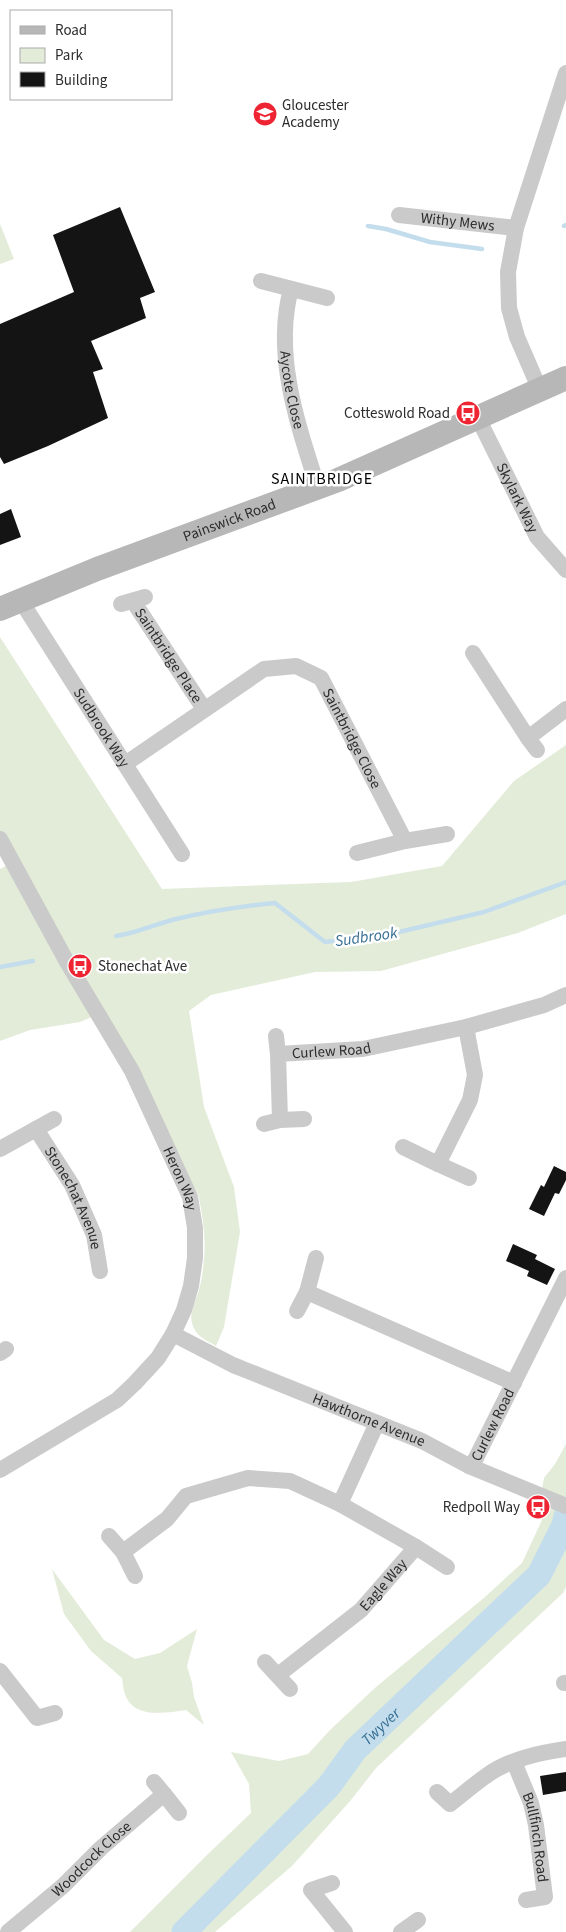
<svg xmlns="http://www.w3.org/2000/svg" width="566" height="1932" font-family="'Source Sans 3',sans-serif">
	<rect width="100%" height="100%" fill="#fff"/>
	<path fill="#e3ecd9" d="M0 224 14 259 0 264Z
		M0 637 162 889 351 882 442 866 514 781 566 745V914L518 933 381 971 315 972 211 995 189 1011 204 1107 234 1187 240 1232 224 1327 216 1346C206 1340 195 1336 192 1323 189 1312 196 1301 199 1290 202 1280 203 1269 204 1259 206 1237 203 1216 198 1194L97 1015 80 1022 30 1030 0 1041V869L11 863 0 844Z
		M566 1444V1587L563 1593 376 1768 351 1800 292 1866 215 1932H130L209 1853 251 1813 249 1784 231 1752 279 1761 308 1754 330 1730 376 1687 485 1597 522 1563 542 1520 533 1491 541 1494 544 1478 555 1464Z
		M52 1569 104 1640 135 1659 160 1653 197 1629 187 1666 192 1683 194 1697 204 1725 186 1710C165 1713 133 1719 125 1694 123 1689 123 1683 122 1678L91 1651 64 1614Z"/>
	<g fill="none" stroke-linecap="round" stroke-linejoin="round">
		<path stroke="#c4dded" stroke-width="4.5" d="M368 226 386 229 430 242 482 249
			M564 226 566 225
			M116 936C137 933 155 924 176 919 209 911 242 906 275 903L325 942 386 935 484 912 566 882
			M0 967 33 961"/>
		<path stroke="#c4dded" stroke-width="25" id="s1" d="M184 1932 329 1786 355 1750 539 1575 564 1525 566 1516"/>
	</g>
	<path fill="#141414" d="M120 207 155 292 140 298 146 318 91 341 103 369 93 372 108 418 48 446 4 464 0 457V324L74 292 53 235Z
		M11 509 21 537 0 545V514Z
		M554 1166 566 1172V1180L559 1194 555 1193 544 1216 529 1209 541 1185 544 1187Z
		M513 1244 537 1255 535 1259 555 1269 547 1285 527 1276 529 1271 506 1261Z
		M566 1772V1791L543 1795 540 1776Z"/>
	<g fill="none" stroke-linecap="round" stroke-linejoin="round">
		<g stroke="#cacaca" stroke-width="16">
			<path id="s2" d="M399 215 516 228"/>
			<path d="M261 281 327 298"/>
			<path id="s3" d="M291 289C273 355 298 425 318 488"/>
			<path d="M540 390 517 337 509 308 508 272 516 228 566 73"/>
			<path id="s4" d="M478 418 537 537 566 570"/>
			<path id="s5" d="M21 601 182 854"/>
			<path id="s6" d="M133 601 204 709"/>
			<path d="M121 604 145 597"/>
			<path d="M473 653 528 738 566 709"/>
			<path d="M528 738 537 750"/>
			<path id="s7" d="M125 764 264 669 296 666 321 678 405 841"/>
			<path id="s8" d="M0 839 67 962 132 1071 190 1197 195 1228V1258L191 1286 184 1310 173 1334 158 1358 135 1383 117 1400 0 1470"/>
			<path d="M357 853 405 841 447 834"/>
			<path d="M466 1027 475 1075 470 1100 438 1164 469 1178"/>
			<path d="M276 1036 278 1054"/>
			<path d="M280 1120 304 1119"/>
			<path id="s9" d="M264 1124 280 1120 278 1054 363 1049 466 1027 544 1005 566 995"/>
			<path id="s10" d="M36 1129 72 1185 94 1235 100 1271"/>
			<path d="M403 1147 438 1164"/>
			<path d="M0 1149 54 1119"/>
			<path d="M316 1258 307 1292 514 1383"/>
			<path d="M297 1311 307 1292"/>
			<path id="s11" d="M173 1334 233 1365 422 1441 469 1466 566 1506"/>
			<path d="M0 1353 6 1349"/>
			<path id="s12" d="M469 1466 475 1460 566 1278"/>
			<path d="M109 1536 123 1552"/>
			<path d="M416 1547 447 1567"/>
			<path d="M135 1576 123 1552 167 1519 186 1496 248 1478 290 1481 340 1504"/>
			<path d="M265 1662 290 1689"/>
			<path d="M0 1671 37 1718 55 1713"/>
			<path id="s13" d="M278 1675 361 1610 416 1547 340 1504 377 1423"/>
			<path d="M564 1683H566"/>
			<path id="s14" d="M514 1762 531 1803 536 1825 545 1897 526 1900"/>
			<path d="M437 1792 450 1804C462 1795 473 1785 486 1776 509 1759 539 1753 566 1749"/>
			<path d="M164 1794 179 1813"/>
			<path d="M332 1883 311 1890 345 1932"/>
			<path id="s15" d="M8 1932 63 1886 101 1848 164 1794 154 1782"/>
			<path d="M401 1932 418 1920"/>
		</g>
		<path stroke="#b7b7b7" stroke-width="24" id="s16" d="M0 609 97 569 338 480 566 378"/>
	</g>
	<defs>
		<symbol id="school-disc" viewBox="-11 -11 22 22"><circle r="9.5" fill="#ef2433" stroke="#fff"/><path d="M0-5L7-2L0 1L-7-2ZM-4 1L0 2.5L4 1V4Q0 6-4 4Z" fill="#fff"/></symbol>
		<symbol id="bus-disc" viewBox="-11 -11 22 22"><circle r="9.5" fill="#ef2433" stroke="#fff"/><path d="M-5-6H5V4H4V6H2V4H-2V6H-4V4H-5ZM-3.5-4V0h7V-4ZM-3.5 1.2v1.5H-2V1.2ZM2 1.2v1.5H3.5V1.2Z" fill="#fff"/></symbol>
	</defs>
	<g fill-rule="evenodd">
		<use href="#school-disc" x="251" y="100" width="28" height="28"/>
		<use href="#bus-disc" x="454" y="399" width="28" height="28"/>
		<use href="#bus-disc" x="66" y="952" width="28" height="28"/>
		<use href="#bus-disc" x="524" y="1493" width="28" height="28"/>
	</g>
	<g text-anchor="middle" stroke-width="5" stroke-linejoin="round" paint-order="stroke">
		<g font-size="15" fill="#2d2d2d" stroke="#fff" text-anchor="start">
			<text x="282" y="110">Gloucester<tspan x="282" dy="17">Academy</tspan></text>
			<text x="450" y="418" text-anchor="end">Cotteswold Road</text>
			<text x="98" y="971">Stonechat Ave</text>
			<text x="520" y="1512" text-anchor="end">Redpoll Way</text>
		</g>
		<g font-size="15" fill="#2d2d2d" stroke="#fff">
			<text dy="5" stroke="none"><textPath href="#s2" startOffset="59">Withy Mews</textPath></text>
			<text dy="5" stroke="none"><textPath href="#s3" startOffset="102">Aycote Close</textPath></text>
			<text dy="5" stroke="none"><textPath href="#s4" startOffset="89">Skylark Way</textPath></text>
			<text dy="5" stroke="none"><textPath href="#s16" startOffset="246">Painswick Road</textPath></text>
			<text dy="5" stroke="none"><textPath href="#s6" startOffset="65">Saintbridge Place</textPath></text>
			<text dy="5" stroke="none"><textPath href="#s5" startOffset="150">Sudbrook Way</textPath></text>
			<text dy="5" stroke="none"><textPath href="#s7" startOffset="296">Saintbridge Close</textPath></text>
			<text dy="5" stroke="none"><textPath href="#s9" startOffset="136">Curlew Road</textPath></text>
			<text dy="5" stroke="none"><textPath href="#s8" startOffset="385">Heron Way</textPath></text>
			<text dy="5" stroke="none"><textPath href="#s10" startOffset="79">Stonechat Avenue</textPath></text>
			<text dy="5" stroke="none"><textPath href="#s11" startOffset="214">Hawthorne Avenue</textPath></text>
			<text dy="5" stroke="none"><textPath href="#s12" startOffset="48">Curlew Road</textPath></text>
			<text dy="5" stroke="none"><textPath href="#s13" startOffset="139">Eagle Way</textPath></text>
			<text dy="5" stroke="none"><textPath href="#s14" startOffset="79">Bullfinch Road</textPath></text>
			<text dy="5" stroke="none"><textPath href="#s15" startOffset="111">Woodcock Close</textPath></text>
		</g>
		<g font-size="16" letter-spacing="1" fill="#000" stroke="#fff">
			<text x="322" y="484">SAINTBRIDGE</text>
		</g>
		<g font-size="16" font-style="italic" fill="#376f93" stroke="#fff">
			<text transform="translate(366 936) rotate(-8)" y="6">Sudbrook</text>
			<text dy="6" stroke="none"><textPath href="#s1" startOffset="285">Twyver</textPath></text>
		</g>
	</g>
	<rect x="10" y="10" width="162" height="90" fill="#ffffff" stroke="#ababab"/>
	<rect x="20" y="26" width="25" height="8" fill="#b7b7b7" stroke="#ababab"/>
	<text x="55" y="35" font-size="15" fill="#2d2d2d">Road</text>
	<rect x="20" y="48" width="25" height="15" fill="#e3ecd9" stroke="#ababab"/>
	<text x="55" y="60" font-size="15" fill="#2d2d2d">Park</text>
	<rect x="20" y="72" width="25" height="15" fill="#141414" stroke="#ababab"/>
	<text x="55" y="85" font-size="15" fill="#2d2d2d">Building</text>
</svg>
